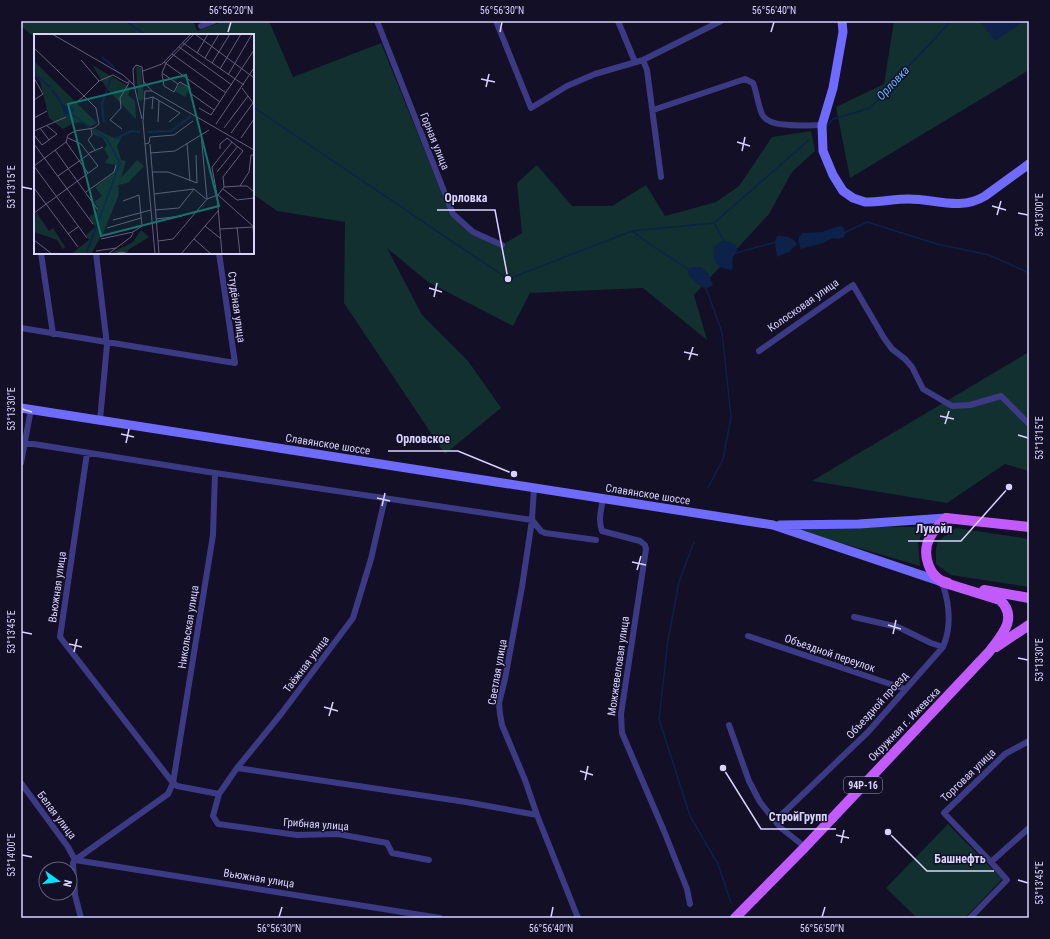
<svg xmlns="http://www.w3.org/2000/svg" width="1050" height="939" font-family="'Roboto Condensed',sans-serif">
	<rect width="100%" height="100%" fill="#130f26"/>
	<path fill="#12302f" d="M21 21H193L197 31 224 21H269L293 77 381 43 451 216 472 235 502 245 522 233 517 183 537 165 572 206H612L646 185 665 216 716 202 739 186 772 137 811 131 815 151 792 172 769 214 694 295 707 340 643 288 530 293 513 326 428 282 387 248 422 315 468 361 501 408 445 454 344 303 345 222 277 211 253 194V35H35V38L21 26Z
		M894 21H1029V70L850 178 836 107 884 84Z
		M1029 352V471L1005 464 947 503 812 481Z
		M787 527H925L918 543 920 566Z
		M956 528 1029 539V587L951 575 936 564V549L938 541Z
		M948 824 1002 879 965 918H917L886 888Z"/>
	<path fill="#0c2248" d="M980 21H1025L995 41Z
		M840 226 843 227 845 233 844 237 838 239 833 238 823 243 801 249 798 241 799 237 803 233 822 232Z
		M777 236C785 236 792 236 797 244L789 252 777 257 775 242Z
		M723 240 735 244 737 249 736 253C730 258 734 264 732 270 717 269 712 262 714 247Z
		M693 267H701L708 273 713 285 705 289 696 283 688 274V269Z"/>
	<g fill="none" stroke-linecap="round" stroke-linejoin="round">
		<path stroke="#0c2248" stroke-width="1.5" d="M125 21 146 35
			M253 107 508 279 632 231 714 223 809 140
			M826 127 833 119 870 108 951 21
			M714 223 724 241
			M632 231 651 245 688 269
			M844 233 867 222 937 244 989 255 1029 273
			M735 252 736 253 776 242
			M706 288 722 332 731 417 723 459 708 488
			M694 542 679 582 668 640 659 719 690 816 718 864 731 903"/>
		<path stroke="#3d3a85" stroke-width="6" d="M377 21 453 214 473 232 502 245
			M496 21 531 108 567 86 595 74 643 60 721 21
			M618 21 635 62
			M201 26 214 21
			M643 60 647 70 661 177
			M653 110 745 79 753 83C757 93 758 105 762 114 768 129 808 125 822 125
			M41 253 53 334
			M96 253 107 345 100 420
			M21 328 235 363 219 253
			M759 351 853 285 884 338 892 349 905 359 912 367 923 389 952 406 970 405 1001 396 1029 424
			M21 442 215 473 532 520 541 531 545 533 596 540
			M87 453 60 637 173 783 177 786 219 794
			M21 463 31 409
			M534 488 532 520 522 587 505 679 499 703 500 714 502 725 525 780 537 815 578 918
			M385 498 371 559 353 618 281 714 237 768 219 794 213 816 218 824 297 835 338 834 387 843 392 853 429 860
			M603 499C601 510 598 521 602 531L640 541 645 545 646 549 621 714 622 733 664 831 687 889 690 904
			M854 617 898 627 931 643 943 647
			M748 636 905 689
			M729 725 749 781 760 802 775 821 868 732 943 647C952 626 949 602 942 582
			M237 768 466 802 537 815
			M21 783 68 847 75 860
			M775 821 781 828 805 847
			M75 860 168 794 173 783 213 535 215 473
			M75 860 440 918
			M75 860 73 863 75 895 81 918
			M991 862 944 813 1005 754 1029 741
			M970 918 1007 880 991 862 1029 828"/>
		<path stroke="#6f6bff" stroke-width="9" d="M842 21 843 32 833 88 822 125 823 151 833 175 843 191 853 198 865 202C880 202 895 199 909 199 935 199 961 211 985 196L1029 164
			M21 408 773 525 942 582
			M780 525 859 524 946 518"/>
		<path stroke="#c25bff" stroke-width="10" d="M948 583C929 579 921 554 930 537 934 530 940 524 946 518L1029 527
			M984 590 1029 598
			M996 647 1029 625
			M735 918 805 847 989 652C1001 636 1019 618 1000 600L942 582"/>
	</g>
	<path fill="none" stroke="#d9d4ff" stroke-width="1.5" d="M228 32 231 22M500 32 502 22M771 32 774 22M481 79 495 82M486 87 489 74M737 142 750 146M742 151 745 137M22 187 32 189M992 206 1006 210M1018 213 1028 215M997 215 1001 201M429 288 442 292M434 297 437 283M684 352 698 355M689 360 693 347M22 409 32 412M940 416 954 419M945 424 949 411M121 434 134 437M1018 435 1028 438M126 443 129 429M377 498 390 501M382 506 385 493M632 562 646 565M637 570 641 556M888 625 901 629M22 632 32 634M893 634 896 620M69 644 82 647M74 652 77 639M1018 658 1028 660M324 707 338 711M329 716 333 702M580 771 593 775M585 780 588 766M836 835 849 838M841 843 844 830M22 855 32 857M1018 880 1028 883M279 917 282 907M551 917 553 907M822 917 825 907"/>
	<g text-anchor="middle" stroke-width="3" stroke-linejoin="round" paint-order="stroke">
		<rect fill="#130f26" stroke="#9e99be" stroke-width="1" x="844" y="777" width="38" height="16" rx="3"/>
		<g font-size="10" font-weight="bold" fill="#d9d4ff">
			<text x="863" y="789">94Р-16</text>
		</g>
		<g font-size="11" fill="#d9d4ff" stroke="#130f26">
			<text transform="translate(435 141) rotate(68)" y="4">Горная улица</text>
			<text transform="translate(803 305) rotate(-35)" y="4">Колосковая улица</text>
			<text transform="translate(237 307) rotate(82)" y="4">Студёная улица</text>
			<text transform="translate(328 444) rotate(9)" y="4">Славянское шоссе</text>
			<text transform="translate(648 494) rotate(9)" y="4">Славянское шоссе</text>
			<text transform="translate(57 587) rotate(-82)" y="4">Вьюжная улица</text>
			<text transform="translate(188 627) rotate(-81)" y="4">Никольская улица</text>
			<text transform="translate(830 653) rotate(19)" y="4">Объездной переулок</text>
			<text transform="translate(306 664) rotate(-53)" y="4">Таёжная улица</text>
			<text transform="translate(618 666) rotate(-82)" y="4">Можжевеловая улица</text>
			<text transform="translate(497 672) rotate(-80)" y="4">Светлая улица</text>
			<text transform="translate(877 705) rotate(-48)" y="4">Объездной проезд</text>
			<text transform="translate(904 724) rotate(-46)" y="4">Окружная г. Ижевска</text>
			<text transform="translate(968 775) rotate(-44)" y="4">Торговая улица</text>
			<text transform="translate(57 815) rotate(53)" y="4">Белая улица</text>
			<text transform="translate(316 824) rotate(4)" y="4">Грибная улица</text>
			<text transform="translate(259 878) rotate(9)" y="4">Вьюжная улица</text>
		</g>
		<g font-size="12" font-style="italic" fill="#62b6ff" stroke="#130f26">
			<text transform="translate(893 83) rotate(-47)" y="4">Орловка</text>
		</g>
	</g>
	<g transform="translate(34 34)">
		<rect width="220" height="220" fill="#130f26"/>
		<path d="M0 27 63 89 55 93 50 88 40 89 29 95 15 84 6 47 0 41ZM58 31 97 54 94 61 101 67 102 85 73 55ZM102 32 107 34 110 64 107 67 104 65ZM146 49 156 54 151 63 141 57ZM61 95 82 105 88 102 83 112 87 126 92 127 87 144 103 126 110 132 94 149 84 151 85 160 70 197 57 220H37L55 206 52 201 61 193 55 183 65 176 60 168 68 162 61 153 80 138 82 131 71 129 75 123 70 115 73 111 68 103 60 101 58 96ZM2 178 15 197 19 194 31 213 29 215 23 206 0 198ZM107 196 115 203 94 216 93 220H75L99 208Z" fill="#12302f"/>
		<path d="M26 68 31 72 34 70 41 76 38 80 31 81Z" fill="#0c2248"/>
		<path fill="none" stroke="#0c2248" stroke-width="2" d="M68 23 81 34M0 35 3 42 16 53M18 56 27 68M39 81 56 93M70 89 68 70 77 44M114 98 137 97 157 82M81 105 97 97 106 98M52 220 86 129 73 105 60 96"/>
		<path fill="none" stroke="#625e7d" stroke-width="1" d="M18 0 89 41 100 51M160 0 132 29 128 39 144 50 146 48 156 54V59L180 76M161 0 219 43M149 9 210 51M145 13 198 51M0 14 50 62 44 67M163 19 174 0M138 20 192 59M171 24 185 0M47 26 65 47M130 28 186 68M178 29 196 0M186 35 207 0M109 37 128 30 157 0M128 40 130 52 140 58 144 50M194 41 218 0M0 44 9 60 0 66M110 48 118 57 220 116M208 54 220 70M118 57H111L109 88 121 220M111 65 119 63 146 79 135 88M165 74 177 81 220 16M118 75 119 63M0 84 13 77M108 85 100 51 99 35 102 31 108 33 110 51M124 88 125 67M182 90 220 34M6 94 15 106M190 94 214 62M57 95 58 101 54 106 61 116M88 95 76 86 87 74 86 64 95 49M0 97 32 83M167 99 173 165M197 99 219 69M0 101 8 111 23 100 12 91M207 104 220 85M32 108 54 139M153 109 156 147M0 110 59 190M111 110 115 109 116 103 140 101 159 87M116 110 124 207M21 116 64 176M55 119 69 113M116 119 141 117 175 96M118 138H134L163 149 162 121M183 138 204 112M24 142 55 120M206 152H213L220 158M190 153 206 152 215 138 217 121H220M0 154 44 213M160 155 172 165M189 155 203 166 220 164M52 158 80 138 82 131M120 160 160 155M184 161 190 153 189 143 209 117 193 104 186 110V115M173 165 184 161 220 193M121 176 145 174 160 155M0 179 64 132 47 110 34 104M122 185 148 182M79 186 117 176M171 192 186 204M203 193 206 220M73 194 107 184M186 195 219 193 220 205M34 200 44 193M53 204 0 132 32 108 34 101 41 97 60 94 65 90 62 74 50 62 65 47 79 41 93 49 96 47M67 205 99 198 108 192 105 161 89 167M160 205 177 220M0 206 18 220M62 217 82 214M74 220 97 203 99 199M80 220 88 218 94 220M125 220 124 207 139 205 173 165M147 220 184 177M188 220 183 161 178 133 198 108"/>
		<path fill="#0f766e" fill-opacity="0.15" stroke="#0f766e" stroke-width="2" d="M152 41 185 172 67 202 34 70Z"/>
		<rect width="220" height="220" fill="none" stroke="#d9d4ff" stroke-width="2"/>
	</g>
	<path fill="none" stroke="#d9d4ff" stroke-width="1.5" d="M508 279L495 210H437M514 474L458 451H388M1009 487L961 541H908M723 768L761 829H836M888 832L927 871H994"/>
	<g fill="#d9d4ff" stroke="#130f26" stroke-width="1.5">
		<circle cx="508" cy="279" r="4"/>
		<circle cx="514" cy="474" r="4"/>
		<circle cx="1009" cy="487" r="4"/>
		<circle cx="723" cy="768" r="4"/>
		<circle cx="888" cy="832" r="4"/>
	</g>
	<g font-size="12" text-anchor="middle" font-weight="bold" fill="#d9d4ff" stroke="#130f26" stroke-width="3" stroke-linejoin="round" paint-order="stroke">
		<text x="466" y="202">Орловка</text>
		<text x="423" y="443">Орловское</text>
		<text x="934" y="533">Лукойл</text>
		<text x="798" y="821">СтройГрупп</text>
		<text x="960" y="863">Башнефть</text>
	</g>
	<rect width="1050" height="939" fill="none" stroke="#130f26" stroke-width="44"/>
	<g transform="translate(58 881) rotate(104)"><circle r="19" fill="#130f26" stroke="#625e7d"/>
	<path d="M0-3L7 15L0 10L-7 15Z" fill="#00e5ff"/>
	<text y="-6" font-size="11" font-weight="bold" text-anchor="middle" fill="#d9d4ff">N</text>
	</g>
	<rect x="22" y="22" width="1006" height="895" fill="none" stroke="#d9d4ff" stroke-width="1.5"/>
	<g font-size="10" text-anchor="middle" fill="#d9d4ff">
		<text x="231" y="14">56°56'20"N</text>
		<text x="502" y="14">56°56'30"N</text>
		<text x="774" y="14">56°56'40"N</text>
		<text transform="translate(11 187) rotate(-90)" y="4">53°13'15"E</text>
		<text transform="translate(1039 215) rotate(-90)" y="4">53°13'00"E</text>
		<text transform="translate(11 409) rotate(-90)" y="4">53°13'30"E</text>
		<text transform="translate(1039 438) rotate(-90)" y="4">53°13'15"E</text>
		<text transform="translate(11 632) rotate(-90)" y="4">53°13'45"E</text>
		<text transform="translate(1039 660) rotate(-90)" y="4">53°13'30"E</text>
		<text transform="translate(11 855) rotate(-90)" y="4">53°14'00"E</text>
		<text transform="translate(1039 883) rotate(-90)" y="4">53°13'45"E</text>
		<text x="279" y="932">56°56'30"N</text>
		<text x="551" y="932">56°56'40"N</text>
		<text x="822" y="932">56°56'50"N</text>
	</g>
</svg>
